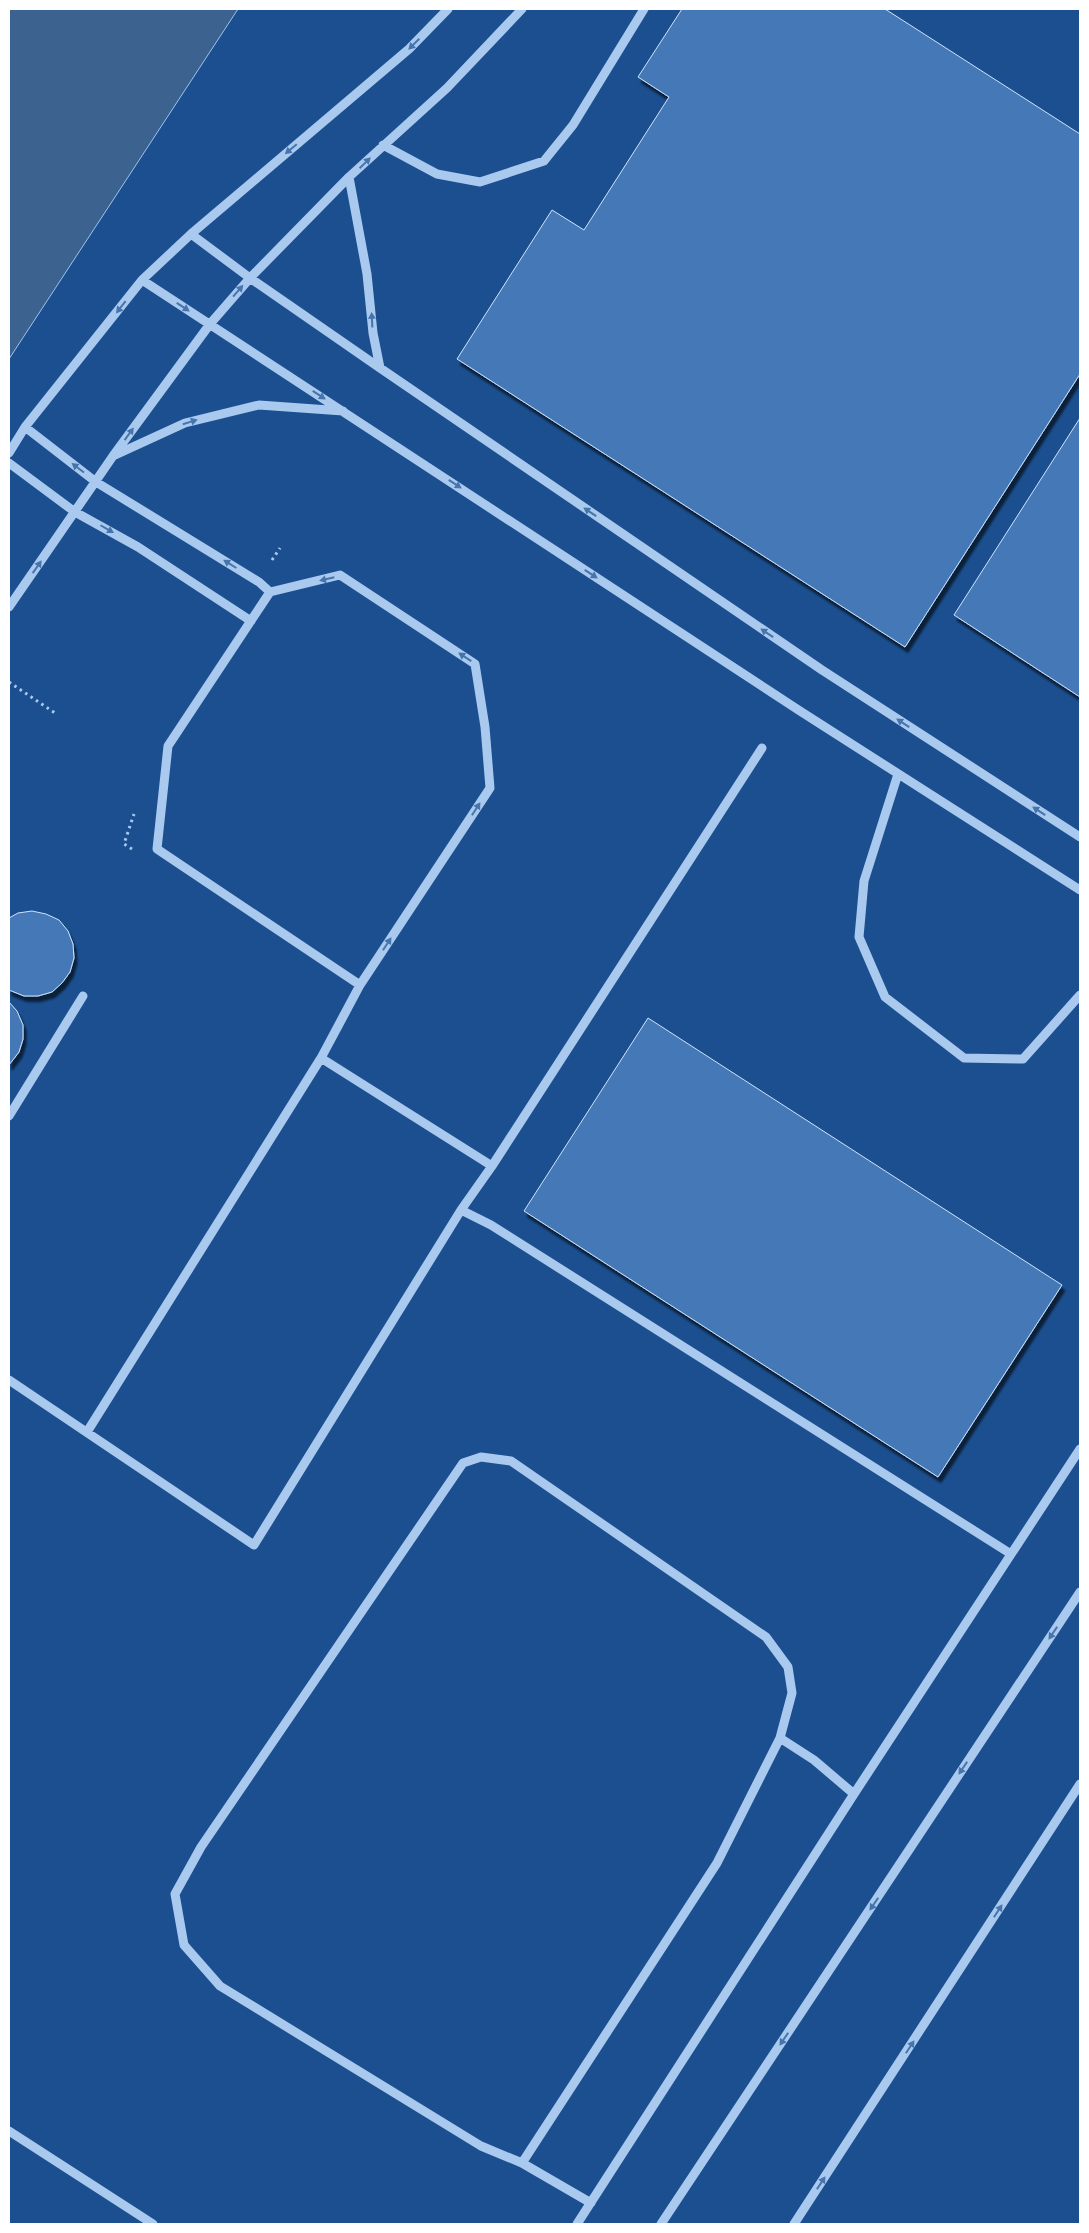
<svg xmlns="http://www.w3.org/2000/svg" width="1089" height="2233" font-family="'Space Grotesk',sans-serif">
	<defs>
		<filter id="shadow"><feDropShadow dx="3" dy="5.5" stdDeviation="1" flood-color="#0009"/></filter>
	</defs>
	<rect width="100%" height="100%" fill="#1b4f8f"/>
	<path fill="#3c6290" stroke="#9cc4f0" d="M9 9H238L9 359Z"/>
	<path fill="#4478b7" stroke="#cfe3fa" filter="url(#shadow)" d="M682 9H885L1080 134V374L905 647 457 359 552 210 584 230 669 97 638 77Z
		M1080 418V697L954 615Z
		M32 911 46 914 59 920 68 931 73 944 74 958 70 972 62 983 52 992 38 996H24L9 990V918L18 913Z
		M9 1002 17 1011 23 1025V1039L19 1052 9 1065Z
		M648 1018 1062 1285 938 1477 524 1211Z"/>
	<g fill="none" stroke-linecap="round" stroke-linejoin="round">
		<path stroke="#a9c9ee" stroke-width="3" stroke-dasharray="2.5 4" stroke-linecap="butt" d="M272 560 280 548
			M9 682 55 713
			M132 849 124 844 134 814"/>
		<path stroke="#a9c9ee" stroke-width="9" d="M383 145 437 174 480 182 544 161 573 125 644 9
			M349 177 367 274 373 333 380 368
			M191 234 250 278 380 368 822 670 1080 837
			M142 280 800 711 1080 890
			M25 427 96 482 259 582 270 592
			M9 453 25 427 142 280 191 234 409 49 448 9
			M113 456 185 423 259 405 343 411
			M9 463 75 512 138 547 251 621
			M9 607 113 456 210 324 250 278 349 177 447 88 522 9
			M898 774 864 881 859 937 885 997 964 1058 1023 1059 1080 995
			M321 1058 492 1166
			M9 1116 83 996
			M461 1210 491 1225 1011 1554
			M9 1380 254 1545 461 1210 492 1166 762 748
			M87 1432 321 1058 360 985 490 788 485 727 475 664 340 575 270 592 168 746 157 849 360 985
			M9 2131 153 2224
			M522 2163 481 2146 220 1986 184 1945 175 1894 201 1847 463 1463 481 1457 511 1461 766 1637 788 1667 792 1693 780 1738
			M591 2203 522 2163 717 1863 780 1738 814 1760 854 1794
			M577 2224 854 1794 1080 1449
			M661 2224 1080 1592
			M794 2224 1080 1784"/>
	</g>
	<defs><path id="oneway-solid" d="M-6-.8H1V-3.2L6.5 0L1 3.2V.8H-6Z" transform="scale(1.25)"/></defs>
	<g fill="#4674ac">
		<use href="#oneway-solid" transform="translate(414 44) rotate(135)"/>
		<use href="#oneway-solid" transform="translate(291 149) rotate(140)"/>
		<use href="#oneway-solid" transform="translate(365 163) rotate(-44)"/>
		<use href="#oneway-solid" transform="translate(238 291) rotate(-49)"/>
		<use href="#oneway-solid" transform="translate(121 307) rotate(128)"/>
		<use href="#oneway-solid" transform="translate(183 307) rotate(33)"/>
		<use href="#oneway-solid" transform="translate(372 320) rotate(-93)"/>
		<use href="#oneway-solid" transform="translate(319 395) rotate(33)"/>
		<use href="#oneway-solid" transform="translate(190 422) rotate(-17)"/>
		<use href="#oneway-solid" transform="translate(129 434) rotate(-54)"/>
		<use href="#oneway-solid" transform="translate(78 468) rotate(-143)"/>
		<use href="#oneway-solid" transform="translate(455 484) rotate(33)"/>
		<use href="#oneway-solid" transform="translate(590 512) rotate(-146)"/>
		<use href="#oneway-solid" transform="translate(107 529) rotate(30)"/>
		<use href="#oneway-solid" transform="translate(230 564) rotate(-148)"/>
		<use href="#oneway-solid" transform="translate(37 567) rotate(-55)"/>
		<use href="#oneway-solid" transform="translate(591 574) rotate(33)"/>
		<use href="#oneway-solid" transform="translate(327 579) rotate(167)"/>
		<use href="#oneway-solid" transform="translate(767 633) rotate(-146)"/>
		<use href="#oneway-solid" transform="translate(465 657) rotate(-147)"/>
		<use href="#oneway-solid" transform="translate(903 723) rotate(-147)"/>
		<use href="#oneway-solid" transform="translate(476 809) rotate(-57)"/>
		<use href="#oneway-solid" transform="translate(1039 811) rotate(-147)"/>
		<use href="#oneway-solid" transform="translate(387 944) rotate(-57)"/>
		<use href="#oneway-solid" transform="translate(1053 1633) rotate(124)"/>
		<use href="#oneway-solid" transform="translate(963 1768) rotate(124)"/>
		<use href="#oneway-solid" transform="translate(874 1904) rotate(124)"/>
		<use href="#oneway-solid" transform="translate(998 1911) rotate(-57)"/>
		<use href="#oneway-solid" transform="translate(784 2039) rotate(124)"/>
		<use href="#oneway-solid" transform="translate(910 2047) rotate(-57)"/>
		<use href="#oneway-solid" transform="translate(821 2183) rotate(-57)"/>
	</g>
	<rect width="1089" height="2233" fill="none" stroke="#ffffff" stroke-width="20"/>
</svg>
